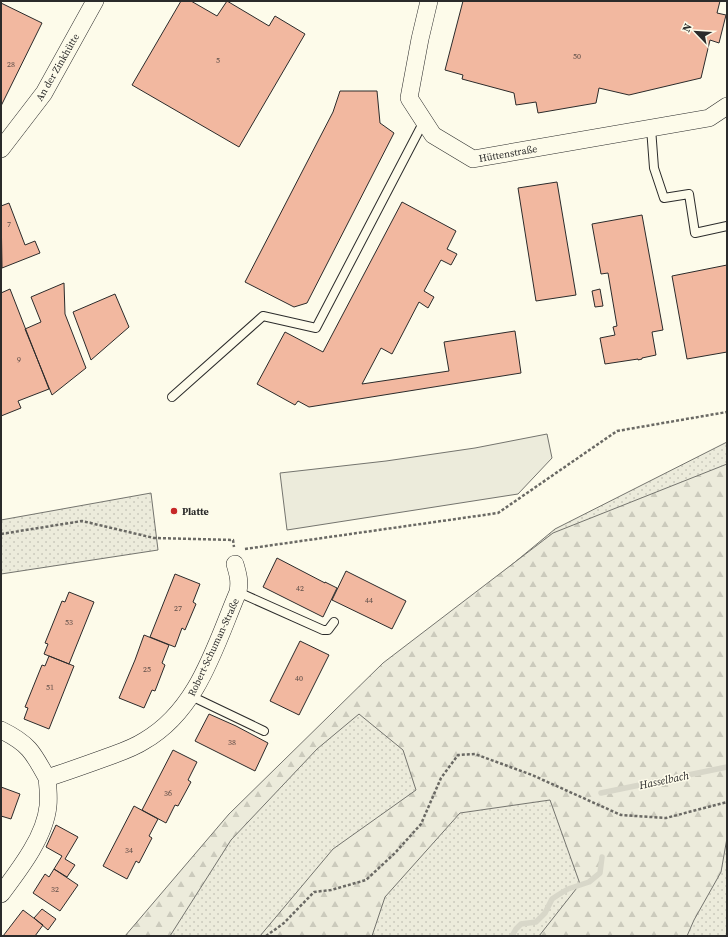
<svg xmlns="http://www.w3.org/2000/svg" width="728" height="937" font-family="'Source Serif 4',serif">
	<defs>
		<pattern id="grass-dots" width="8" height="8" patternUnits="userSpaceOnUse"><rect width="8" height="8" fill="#ecebdb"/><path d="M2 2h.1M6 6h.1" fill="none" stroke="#cbcabc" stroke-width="1.8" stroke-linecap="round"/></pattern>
		<pattern id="forest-firs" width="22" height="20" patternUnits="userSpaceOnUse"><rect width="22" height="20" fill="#ecebdb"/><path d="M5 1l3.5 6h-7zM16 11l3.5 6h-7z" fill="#cbcabc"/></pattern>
	</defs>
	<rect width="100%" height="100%" fill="#fdfbea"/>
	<path fill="url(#grass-dots)" stroke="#74746e" d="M727 442V936H131L387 668 555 529Z
		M151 493 158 550 1 574V520Z"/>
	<path fill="url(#forest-firs)" stroke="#74746e" d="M727 464V838L721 872 694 920 687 936H539L580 884 550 800 460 813 385 897 372 936H260L333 849 416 790 403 750 359 714 317 749 231 840 170 936H125L229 814 383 663 553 533Z"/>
	<path fill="#ecebdb" stroke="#74746e" d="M547 434 552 458 518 494 287 530 280 473 386 461 475 448Z"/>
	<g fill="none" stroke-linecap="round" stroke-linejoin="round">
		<path stroke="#d8d7c9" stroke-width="5.5" d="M601 793 727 767
			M512 936 516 929 521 924 536 922 545 913 552 899 558 895 568 889 589 882 600 873 602 857"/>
	</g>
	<path fill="#f2b8a0" stroke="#2b2b2b" d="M181 1H191L217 16 227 1 269 26 275 16 305 34 239 147 132 85Z
		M463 1H720L717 13 726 15 719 43 710 40 701 78 629 95 599 88 596 103 538 113 536 102 516 105 514 93 462 79 463 75 445 70Z
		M1 3 42 23 1 106Z
		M340 91H377L380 123 394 133 307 303 294 307 245 282 333 112Z
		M557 182 576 295 536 301 518 188Z
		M402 202 456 231 447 249 457 254 451 265 441 260 424 291 434 297 428 308 419 302 392 354 381 348 362 384 449 371 444 342 515 331 521 373 309 407 298 401 295 405 257 384 285 332 323 352Z
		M9 203 25 245 35 241 40 253 2 268 1 206Z
		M642 215 663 330 652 332 656 355 642 358V359L638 360V359L605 364 600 338 615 335 613 327 617 326 608 273 601 274 592 224Z
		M727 265V352L687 359 672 276Z
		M64 283 65 314 86 368 52 395 25 329 41 322 31 297Z
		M10 289 49 389 18 401 21 408 1 416V293Z
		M600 289 603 306 595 307 592 291Z
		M115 294 129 327 91 360 73 312Z
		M277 558 325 583V582L337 588 323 617 263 587Z
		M346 571 406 601 392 629 332 600Z
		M175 574 200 584 193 602 196 604 185 630 182 628 175 647 150 637Z
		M69 592 94 602 69 664 44 654 48 644 45 643 62 601 65 602Z
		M144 635 169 645 162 663 165 665 155 691 152 690 144 708 119 698 135 660Z
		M300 641 329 655 299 715 270 701Z
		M49 656 74 666 49 729 24 719 28 708 25 707 42 665 45 666Z
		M209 714 236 726 268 743 255 771 195 741Z
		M173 750 197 762 188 780 191 782 178 806 175 805 166 823 142 810Z
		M1 787 20 794 11 819 1 816Z
		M134 806 158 819 149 836 152 838 139 863 136 861 127 879 103 866Z
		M56 825 78 837 65 859 75 865 67 877 54 869 62 856 46 847Z
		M54 869 78 885 60 911 33 893 45 874 49 877Z
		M42 909 56 919 48 930 34 918Z
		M23 910 43 925 35 936H3Z"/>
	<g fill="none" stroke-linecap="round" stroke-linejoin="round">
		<defs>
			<path id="lane" d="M651 128 654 168 664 198 689 194 695 233 727 226
				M172 397 263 316 316 328 424 121
				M238 592 323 630H328L334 622
				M191 696 264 731"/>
			<path id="street" d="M429 1 420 39 409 98 433 135 473 159 709 118 727 106
				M1 149 44 93 95 1
				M1 730C28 743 33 752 47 778
				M1 894C19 870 45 837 48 806 49 796 48 787 47 778 69 771 91 763 113 755 124 751 135 747 144 741 198 710 215 646 238 592 240 581 238 574 235 564"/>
		</defs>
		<use href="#lane" stroke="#2b2b2b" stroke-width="10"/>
		<use href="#street" stroke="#2b2b2b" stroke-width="18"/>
		<path stroke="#6a6964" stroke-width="2.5" stroke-dasharray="3 2" stroke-linecap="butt" d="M1 534 82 521 154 538 233 540 234 547
			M245 549 498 513 617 431 727 412
			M266 936 284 923 314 892 331 890 366 880 395 853 421 824 441 778 458 755 475 754 532 775 621 815 666 818 727 802"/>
		<use href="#lane" stroke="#fdfbea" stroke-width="8"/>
		<use href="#street" stroke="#fdfbea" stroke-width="17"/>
	</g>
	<circle fill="#c62828" stroke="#fdfbea" stroke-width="1.5" cx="174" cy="511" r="4"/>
	<g text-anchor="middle" stroke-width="3" stroke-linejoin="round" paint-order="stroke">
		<g font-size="8" fill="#5d4e48">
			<text x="577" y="59">50</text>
			<text x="218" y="63">5</text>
			<text x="11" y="67">28</text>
			<text x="9" y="227">7</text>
			<text x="19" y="362">9</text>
			<text x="300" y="591">42</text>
			<text x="369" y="603">44</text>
			<text x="178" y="611">27</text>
			<text x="69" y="625">53</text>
			<text x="147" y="672">25</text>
			<text x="299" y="681">40</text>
			<text x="50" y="690">51</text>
			<text x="232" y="745">38</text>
			<text x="168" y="796">36</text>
			<text x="129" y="853">34</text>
			<text x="55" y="892">32</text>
		</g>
		<g font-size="10" fill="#2b2b2b" stroke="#fdfbea">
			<text transform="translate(57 67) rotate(-60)" y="4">An der Zinkhütte</text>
			<text transform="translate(508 153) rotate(-10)" y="4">Hüttenstraße</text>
			<text transform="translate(213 647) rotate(-65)" y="4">Robert-Schuman-Straße</text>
		</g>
		<g font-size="10" font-weight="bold" fill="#2b2b2b" stroke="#fdfbea" text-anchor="start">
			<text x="182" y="515">Platte</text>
		</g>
		<g font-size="11" font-style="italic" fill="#2b2b2b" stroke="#fdfbea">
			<text transform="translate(664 780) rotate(-12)" y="4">Hasselbach</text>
		</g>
	</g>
	<rect width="728" height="937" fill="none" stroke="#2b2b2b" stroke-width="4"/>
	<g transform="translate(696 32) rotate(295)" stroke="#fdfbea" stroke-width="3" paint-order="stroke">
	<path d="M0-3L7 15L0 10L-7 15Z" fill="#2b2b2b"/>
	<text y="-6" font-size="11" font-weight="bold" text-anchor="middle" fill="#2b2b2b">N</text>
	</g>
</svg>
